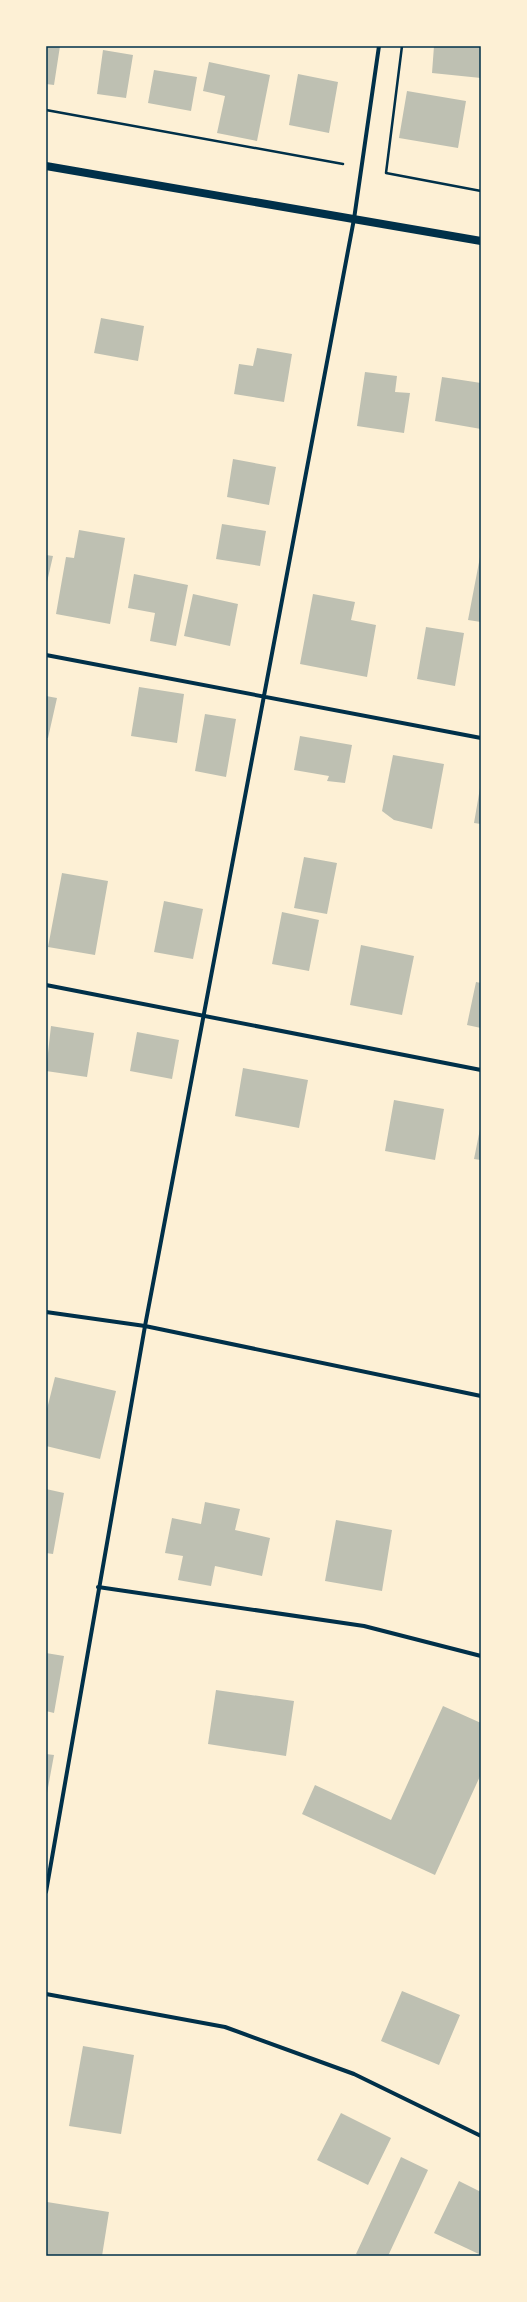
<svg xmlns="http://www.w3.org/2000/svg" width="527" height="2302" font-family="Inter,sans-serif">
	<rect width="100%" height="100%" fill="#fdf0d5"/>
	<path fill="#bec0b2" d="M46 46H60L54 85 46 84Z
		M434 46H481V78L432 73Z
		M103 50 133 55 126 98 97 94Z
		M209 62 270 75 257 141 217 133 225 96 203 91Z
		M154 70 197 77 191 111 148 103Z
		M298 74 338 82 329 133 289 125Z
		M407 91 466 101 458 148 399 138Z
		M101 318 144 326 138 361 94 353Z
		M257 348 292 354 284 402 234 394 239 364 253 366Z
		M365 372 397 376 395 392 410 393 404 433 357 426Z
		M442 377 481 383V429L435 421Z
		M233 459 276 467 269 505 227 497Z
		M222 524 266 531 260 566 216 559Z
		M79 530 125 538 110 624 56 614 66 557 74 558Z
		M46 555 53 556 47 582H46Z
		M480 557H481V622L468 620Z
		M134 574 188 585 176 646 150 641 155 613 128 608Z
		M193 594 238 604 230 646 184 636Z
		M313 594 355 602 351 620 376 625 367 677 300 664Z
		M426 627 464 633 455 686 417 679Z
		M139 687 184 694 177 743 131 736Z
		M46 696 57 698 48 738H46Z
		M205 714 236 719 226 777 195 771Z
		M300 736 352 745 345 783 327 781 329 776 294 770Z
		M393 755 444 764 432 829 394 820 382 811Z
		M480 788H481V824L474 823Z
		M304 857 337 863 327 914 294 908Z
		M62 873 108 881 95 955 48 947Z
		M164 901 203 909 193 959 154 952Z
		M282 912 319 920 309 971 272 964Z
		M361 945 414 956 402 1015 350 1005Z
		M476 982 481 983V1028L467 1025Z
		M51 1026 94 1033 87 1077 46 1071Z
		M137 1032 179 1040 172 1079 130 1071Z
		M243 1068 308 1080 299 1128 235 1116Z
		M394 1100 444 1109 435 1160 385 1151Z
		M480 1129H481V1160L474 1159Z
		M55 1377 116 1391 100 1459 46 1446V1413Z
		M46 1489 64 1493 53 1554 46 1553Z
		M205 1502 240 1509 235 1530 270 1538 262 1576 215 1566 211 1586 178 1580 183 1556 165 1553 172 1518 201 1524Z
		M336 1520 392 1530 382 1591 325 1581Z
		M46 1653 64 1656 54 1713 46 1711Z
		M216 1690 294 1701 286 1756 208 1744Z
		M443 1706 481 1723V1774L435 1875 302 1814 315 1785 391 1820Z
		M46 1754 54 1755 47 1793 46 1792Z
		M402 1991 460 2015 439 2065 381 2041Z
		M83 2046 134 2055 121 2134 69 2126Z
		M341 2113 391 2138 368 2185 317 2160Z
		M401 2157 428 2170 388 2256H360L356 2254Z
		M459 2181 481 2192V2255L434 2233Z
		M47 2202 109 2212 102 2256H46Z"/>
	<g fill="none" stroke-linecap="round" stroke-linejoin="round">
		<path stroke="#003049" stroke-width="2.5" d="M402 46 386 173 481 191
			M46 110 343 164"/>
		<path stroke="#003049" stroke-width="4" d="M46 655 481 738
			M46 985 481 1070
			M46 1312 145 1326 481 1396
			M98 1587 364 1626 481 1656
			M46 1892 145 1326 354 219 379 46
			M46 1994 225 2027 354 2074 481 2136"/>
		<path stroke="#003049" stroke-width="8" d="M46 166 481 241"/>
	</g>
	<rect width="527" height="2302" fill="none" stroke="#fdf0d5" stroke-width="94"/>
	<rect x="47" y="47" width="433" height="2208" fill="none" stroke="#003049" stroke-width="1.5"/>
</svg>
